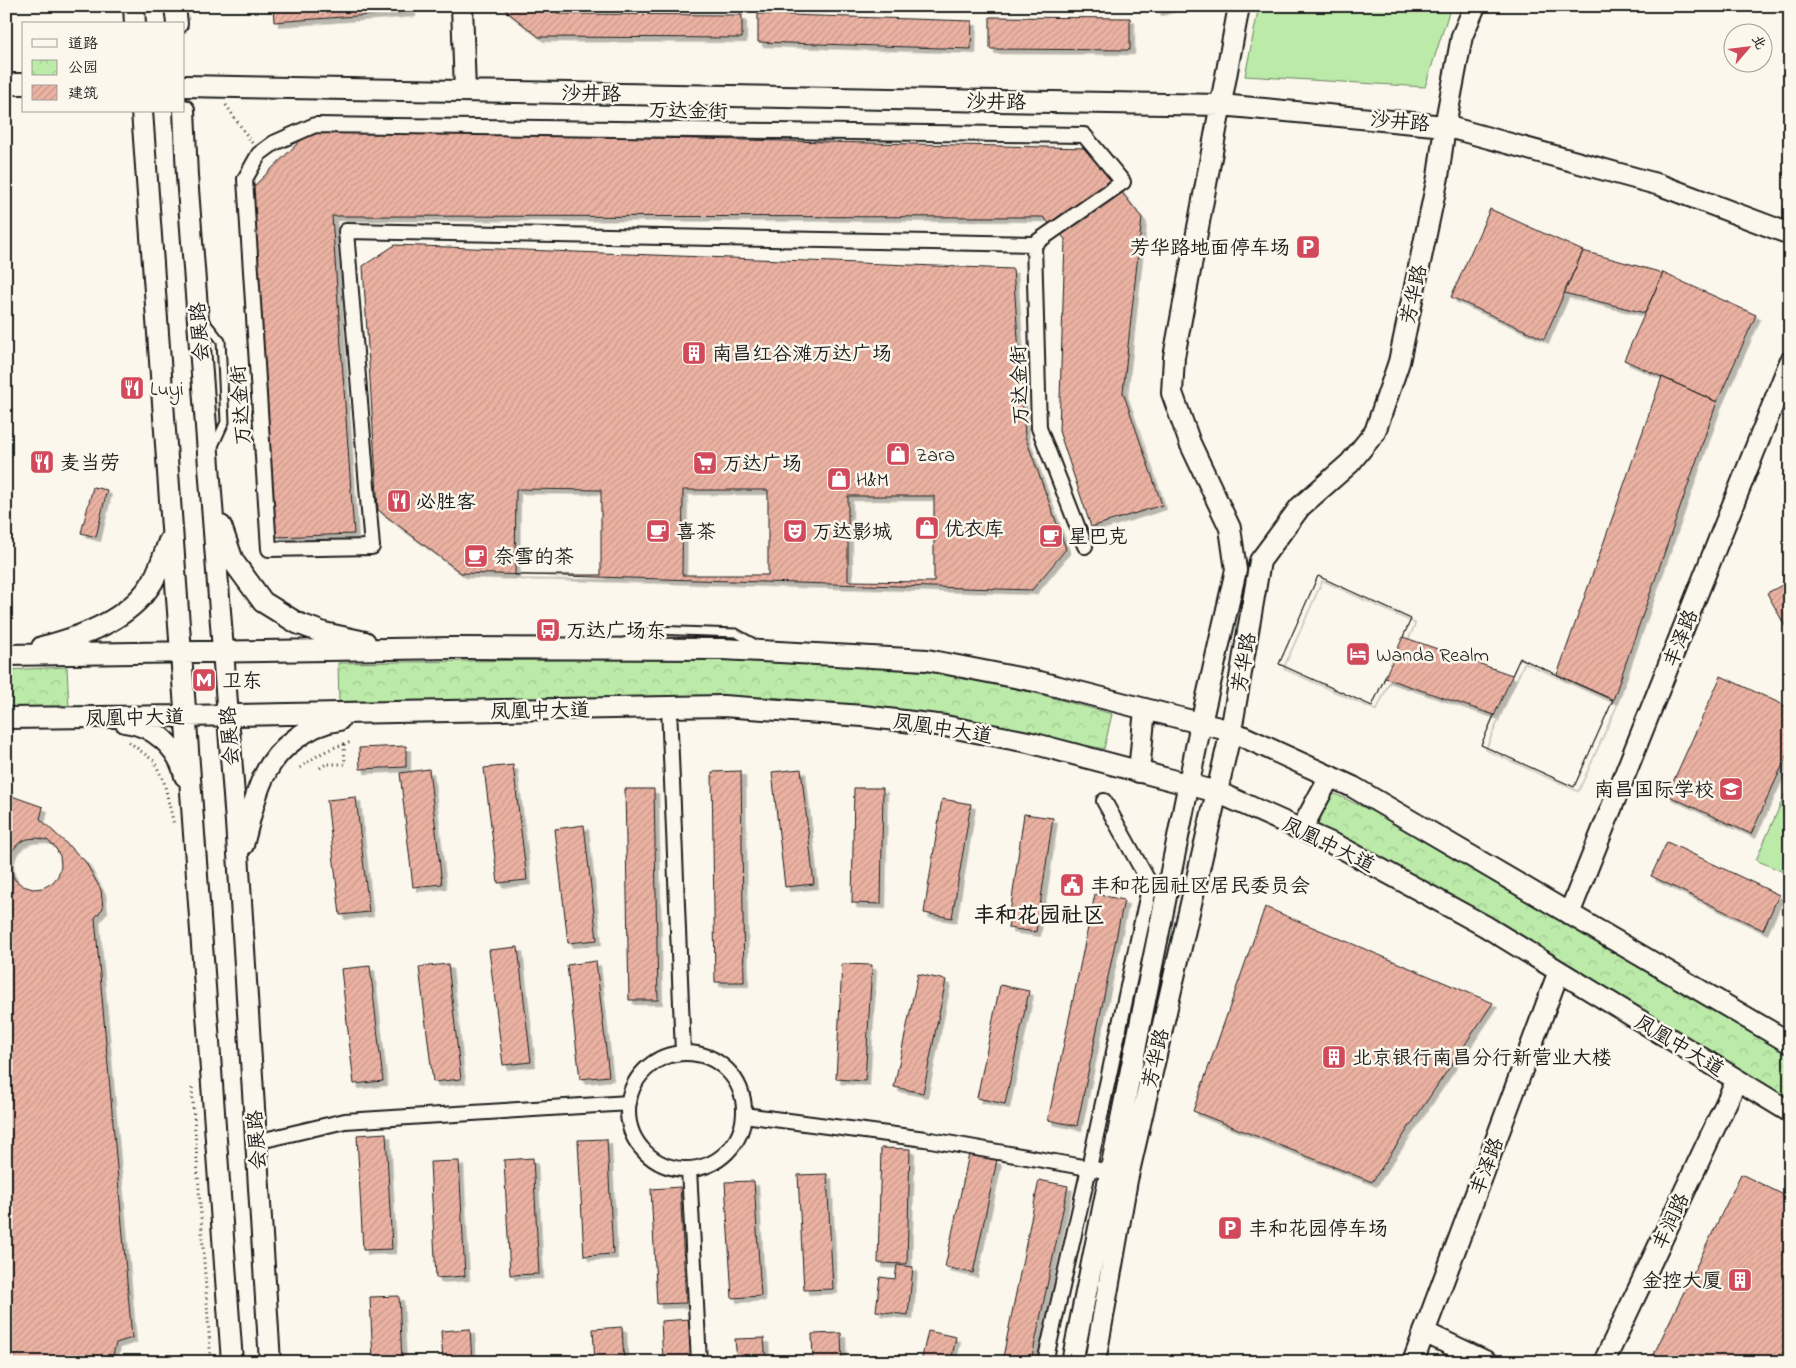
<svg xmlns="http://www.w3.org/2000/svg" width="1796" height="1368" font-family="'Indie Flower','LXGW WenKai TC',sans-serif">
	<defs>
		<pattern id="park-crowns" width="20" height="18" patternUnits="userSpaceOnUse" patternTransform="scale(1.25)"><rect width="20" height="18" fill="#bbeaa9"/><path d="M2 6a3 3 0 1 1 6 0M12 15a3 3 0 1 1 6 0" fill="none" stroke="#a0c891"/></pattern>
		<pattern id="building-hatch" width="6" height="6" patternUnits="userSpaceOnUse" patternTransform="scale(1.25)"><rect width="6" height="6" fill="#ebb2a2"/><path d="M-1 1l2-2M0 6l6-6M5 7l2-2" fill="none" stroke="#c9988b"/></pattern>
		<filter id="shadow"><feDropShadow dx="4.5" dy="4.5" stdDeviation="0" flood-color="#0004"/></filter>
	</defs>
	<rect width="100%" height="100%" fill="#fbf7ec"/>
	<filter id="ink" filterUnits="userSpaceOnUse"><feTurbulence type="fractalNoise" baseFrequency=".02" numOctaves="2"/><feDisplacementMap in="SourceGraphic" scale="10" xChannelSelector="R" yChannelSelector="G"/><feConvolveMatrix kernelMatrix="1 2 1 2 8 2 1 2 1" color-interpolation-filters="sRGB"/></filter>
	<g filter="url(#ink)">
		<path fill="#bbeaa9" stroke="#6c8362" d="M1259 6H1451L1425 87 1245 76Z
			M1790 783V875L1756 860Z"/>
		<path fill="url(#park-crowns)" stroke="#6c8362" d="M604 659 796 661 930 672 1031 692 1112 714 1104 749 942 714 771 697 339 704 338 663Z
			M67 667 69 707 6 710V670Z
			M1335 794 1419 833 1790 1056V1100L1444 893 1323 832 1317 822 1329 797Z"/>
		<path fill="url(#building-hatch)" stroke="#1c1c1c" fill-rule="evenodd" filter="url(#shadow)" d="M273 6H411V12L274 22Z
			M505 6H550L559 14 742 15V38L539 37 506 11Z
			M1155 6H1176L1157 11Z
			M758 14 972 21 971 49 758 42Z
			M990 17 1130 18V50L990 49Z
			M311 130 1087 148 1142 218 1123 392 1162 505 1091 527 1059 431 1065 239 1043 217 332 216 354 534 276 537 248 192Z
			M1490 209 1583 251 1544 339 1451 297Z
			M395 245 1013 269 1025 436 1066 549 1032 590 461 573 378 510 363 266Z
			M1583 251 1663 273 1645 313 1564 293Z
			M1663 273 1756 315 1717 402 1624 360Z
			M1662 377 1717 402 1613 700 1557 675Z
			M93 487 107 490 96 537 81 533Z
			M516 489 601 490V575H515Z
			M683 490H768V575H682Z
			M848 496H934V582L848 581Z
			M1318 576 1411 619 1372 706 1279 664Z
			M1318 576 1411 619 1403 637 1512 675 1520 658 1613 700 1574 787 1481 745 1494 715 1385 678 1372 706 1279 664Z
			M1790 581V635L1767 593Z
			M1520 658 1613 700 1574 787 1481 745Z
			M1721 676 1790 708V749L1751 834 1667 795Z
			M406 746V767L360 769 359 748Z
			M513 765 527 880 498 883 484 768Z
			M429 769 442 884 413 887 400 773Z
			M801 769 814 884 785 887 772 772Z
			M741 771 744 982H715L712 772Z
			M854 788H883L881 904 852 903Z
			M625 789H654L658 1000H629Z
			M6 794 43 807 40 819 85 861 101 890 103 908 95 918 132 1338 116 1343 113 1355 100 1362H6ZM37 838 47 840 55 847 60 856 61 866 58 876 52 883 43 888 33 889 23 886 15 880 10 870 9 861 12 851 19 843 27 839Z
			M356 797 369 912 340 915 327 800Z
			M942 799 971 804 952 918 924 913Z
			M1024 814 1053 818 1036 932 1008 928Z
			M584 825 597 940 568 943 555 829Z
			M1667 842 1779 895 1763 930 1651 876Z
			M1095 894 1124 900 1077 1126 1048 1120Z
			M1265 907 1493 1003 1372 1182 1193 1111Z
			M518 947 531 1062 503 1065 489 950Z
			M596 961 609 1076 580 1079 567 965Z
			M448 964 461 1079 433 1082 419 967Z
			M842 964 872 965 865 1081 836 1079Z
			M370 966 383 1081 354 1084 341 969Z
			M918 974 946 980 923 1093 894 1087Z
			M1000 985 1029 991 1005 1104 977 1098Z
			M386 1133 392 1249 363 1250 357 1135Z
			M607 1139 613 1254 584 1256 578 1140Z
			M881 1148 910 1149 907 1264 878 1263Z
			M969 1154 997 1160 973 1273 945 1267Z
			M533 1158 539 1274 510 1275 504 1160Z
			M459 1161 465 1276 436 1278 430 1162Z
			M827 1174 833 1289 804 1290 798 1175Z
			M1741 1174 1790 1198V1362H1650Z
			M1039 1180 1068 1186 1031 1362H1002Z
			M754 1181 761 1296 732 1298 725 1182Z
			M680 1187 686 1303 657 1304 651 1189Z
			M897 1265 913 1267 908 1315 876 1311 880 1277 895 1279Z
			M399 1296 402 1362H373L370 1297Z
			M690 1319 693 1362H663L661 1321Z
			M622 1327 624 1362H595L593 1329Z
			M470 1329 472 1362H443L441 1331Z
			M928 1331 956 1337 951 1362H921Z
			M841 1333 842 1362H813L812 1334Z
			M764 1338 766 1362H737L735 1339Z"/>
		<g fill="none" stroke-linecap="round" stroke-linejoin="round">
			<defs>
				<path id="lane" d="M204 320 221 341 225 422 214 446
					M624 642 653 630 736 633 756 644"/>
				<path id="street" d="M1034 244 1123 182 1084 135 315 125 274 143 259 154 245 179 269 549 372 547 346 231 1034 244 1039 428 1085 546
					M669 707 683 1053
					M628 1111a58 58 0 1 1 116 0a58 58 0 1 1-116 0Z
					M744 1115 925 1139 1111 1172
					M256 1142 345 1121 629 1103
					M689 1169 699 1362
					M1045 1362 1089 1168 1150 884 1104 801"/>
				<path id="secondary" d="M134 6 135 24
					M175 6 177 24
					M462 6 465 91
					M6 84H24
					M184 86 1221 105 1445 126 1660 185 1790 234
					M184 110 187 176 236 822 270 1362
					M142 111 232 1362
					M221 526 233 561 263 602 297 623 324 633 365 642
					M42 647C82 637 131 619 153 581 160 568 164 555 169 541
					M6 655 453 648 722 649 927 660 1040 682 1231 731 1353 787 1790 1043
					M6 718 185 716 723 706 863 716 945 726 1028 742 1217 792 1342 848 1485 926 1790 1112
					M125 722C153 725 179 748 185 776
					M1139 772 1145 709
					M1301 830 1330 776
					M243 845C254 805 258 766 294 740 308 729 322 722 339 720
					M1569 914 1790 362
					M1424 1332 1487 1362
					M1072 1362 1201 723 1236 570 1230 528 1190 443 1172 393 1174 357 1239 6
					M1095 1362 1127 1180 1231 731 1260 561 1300 507 1350 463 1375 432 1399 362 1438 177 1445 126 1462 36 1475 6
					M1413 1362 1559 971
					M1604 1362 1737 1080"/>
			</defs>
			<use href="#lane" stroke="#1c1c1c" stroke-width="11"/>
			<use href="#street" stroke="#1c1c1c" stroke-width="18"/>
			<use href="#secondary" stroke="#1c1c1c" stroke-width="24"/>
			<path stroke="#1c1c1c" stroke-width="3" stroke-dasharray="1 4" stroke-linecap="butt" d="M226 105 252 143
				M129 742 154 761 164 782 174 825
				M300 768C316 755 331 747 352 742
				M320 768 326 764H345L344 744
				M192 1088 211 1362"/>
			<use href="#lane" stroke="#fbf7ec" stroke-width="7"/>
			<use href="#street" stroke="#fbf7ec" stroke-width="14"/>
			<use href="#secondary" stroke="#fbf7ec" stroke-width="20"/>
		</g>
	</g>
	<defs>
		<symbol id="parking-square" viewBox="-11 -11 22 22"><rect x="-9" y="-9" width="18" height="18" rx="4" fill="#d1495b" stroke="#fbf7ec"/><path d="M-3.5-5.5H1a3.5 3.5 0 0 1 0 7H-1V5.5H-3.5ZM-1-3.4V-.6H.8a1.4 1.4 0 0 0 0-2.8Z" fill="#fff"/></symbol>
		<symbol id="building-square" viewBox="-11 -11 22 22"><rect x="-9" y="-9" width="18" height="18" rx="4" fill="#d1495b" stroke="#fbf7ec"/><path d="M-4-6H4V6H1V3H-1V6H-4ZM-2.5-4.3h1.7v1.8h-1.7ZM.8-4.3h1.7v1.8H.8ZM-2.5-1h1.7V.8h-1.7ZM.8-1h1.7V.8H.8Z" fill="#fff"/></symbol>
		<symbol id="restaurant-square" viewBox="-11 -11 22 22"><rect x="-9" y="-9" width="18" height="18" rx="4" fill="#d1495b" stroke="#fbf7ec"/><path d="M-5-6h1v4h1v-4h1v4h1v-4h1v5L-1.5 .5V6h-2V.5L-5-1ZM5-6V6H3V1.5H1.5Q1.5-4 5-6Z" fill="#fff"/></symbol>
		<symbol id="shop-square" viewBox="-11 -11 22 22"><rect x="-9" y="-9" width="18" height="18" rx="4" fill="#d1495b" stroke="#fbf7ec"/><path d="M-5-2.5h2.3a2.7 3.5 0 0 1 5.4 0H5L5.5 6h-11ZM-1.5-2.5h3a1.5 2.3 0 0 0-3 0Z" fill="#fff"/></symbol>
		<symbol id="supermarket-square" viewBox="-11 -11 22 22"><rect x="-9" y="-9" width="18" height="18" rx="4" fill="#d1495b" stroke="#fbf7ec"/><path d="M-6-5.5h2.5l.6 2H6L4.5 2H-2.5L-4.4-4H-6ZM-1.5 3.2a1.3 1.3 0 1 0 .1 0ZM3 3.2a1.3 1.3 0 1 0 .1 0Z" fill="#fff"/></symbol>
		<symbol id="cafe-square" viewBox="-11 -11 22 22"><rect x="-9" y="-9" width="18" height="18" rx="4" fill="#d1495b" stroke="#fbf7ec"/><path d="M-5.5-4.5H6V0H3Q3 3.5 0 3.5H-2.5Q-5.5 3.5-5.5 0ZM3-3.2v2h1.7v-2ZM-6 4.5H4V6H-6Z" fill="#fff"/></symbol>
		<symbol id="theatre-square" viewBox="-11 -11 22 22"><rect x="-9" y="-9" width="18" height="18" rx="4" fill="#d1495b" stroke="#fbf7ec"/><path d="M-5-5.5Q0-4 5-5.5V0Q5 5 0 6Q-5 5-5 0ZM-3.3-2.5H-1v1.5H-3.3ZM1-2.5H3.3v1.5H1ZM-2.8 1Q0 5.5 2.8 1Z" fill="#fff"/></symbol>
		<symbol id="bus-square" viewBox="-11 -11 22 22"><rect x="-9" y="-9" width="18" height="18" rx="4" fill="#d1495b" stroke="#fbf7ec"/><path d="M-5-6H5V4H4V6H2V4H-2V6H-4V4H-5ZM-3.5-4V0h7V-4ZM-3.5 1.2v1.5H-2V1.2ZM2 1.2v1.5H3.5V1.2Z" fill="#fff"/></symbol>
		<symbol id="hotel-square" viewBox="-11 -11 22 22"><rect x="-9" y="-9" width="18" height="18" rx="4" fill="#d1495b" stroke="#fbf7ec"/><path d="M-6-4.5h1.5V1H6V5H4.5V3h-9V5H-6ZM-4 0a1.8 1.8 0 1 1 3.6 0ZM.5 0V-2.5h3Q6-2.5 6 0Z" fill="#fff"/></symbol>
		<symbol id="metro-square" viewBox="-11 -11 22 22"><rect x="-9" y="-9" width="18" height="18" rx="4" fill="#d1495b" stroke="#fbf7ec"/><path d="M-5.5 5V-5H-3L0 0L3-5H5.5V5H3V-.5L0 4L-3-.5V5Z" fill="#fff"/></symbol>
		<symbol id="school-square" viewBox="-11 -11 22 22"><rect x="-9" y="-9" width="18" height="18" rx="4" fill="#d1495b" stroke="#fbf7ec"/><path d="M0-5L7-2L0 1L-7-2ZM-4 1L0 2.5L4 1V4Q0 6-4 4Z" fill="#fff"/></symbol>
		<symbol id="civic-square" viewBox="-11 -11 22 22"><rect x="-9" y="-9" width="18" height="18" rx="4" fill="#d1495b" stroke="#fbf7ec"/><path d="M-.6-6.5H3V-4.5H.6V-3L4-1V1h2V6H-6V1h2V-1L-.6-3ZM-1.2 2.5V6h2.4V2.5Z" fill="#fff"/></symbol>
	</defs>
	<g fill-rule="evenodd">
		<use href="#parking-square" x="1294" y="233" width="28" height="28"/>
		<use href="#building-square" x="680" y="339" width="28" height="28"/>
		<use href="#restaurant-square" x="118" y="374" width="28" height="28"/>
		<use href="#shop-square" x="884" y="440" width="28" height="28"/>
		<use href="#restaurant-square" x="28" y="448" width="28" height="28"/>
		<use href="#supermarket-square" x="691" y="449" width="28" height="28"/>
		<use href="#shop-square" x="825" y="465" width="28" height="28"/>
		<use href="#restaurant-square" x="385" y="487" width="28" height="28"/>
		<use href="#shop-square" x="913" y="514" width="28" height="28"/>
		<use href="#cafe-square" x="644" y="517" width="28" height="28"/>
		<use href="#theatre-square" x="781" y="517" width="28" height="28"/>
		<use href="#cafe-square" x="1037" y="522" width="28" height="28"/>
		<use href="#cafe-square" x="462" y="542" width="28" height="28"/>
		<use href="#bus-square" x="534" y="616" width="28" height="28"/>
		<use href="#hotel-square" x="1344" y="640" width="28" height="28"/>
		<use href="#metro-square" x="190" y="666" width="28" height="28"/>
		<use href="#school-square" x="1717" y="775" width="28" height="28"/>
		<use href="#civic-square" x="1058" y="871" width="28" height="28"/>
		<use href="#building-square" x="1320" y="1043" width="28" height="28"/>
		<use href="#parking-square" x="1216" y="1214" width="28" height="28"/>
		<use href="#building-square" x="1726" y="1266" width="28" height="28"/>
	</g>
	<g text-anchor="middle" stroke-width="5" stroke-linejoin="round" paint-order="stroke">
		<g font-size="20" fill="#1c1c1c" stroke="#fbf7ec">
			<text transform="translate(591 93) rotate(1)" y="7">沙井路</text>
			<text transform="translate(996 101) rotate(1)" y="7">沙井路</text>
			<text transform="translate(688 110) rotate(1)" y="7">万达金街</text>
			<text transform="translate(1400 121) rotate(5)" y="7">沙井路</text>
			<text transform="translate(1413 294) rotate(-78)" y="7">芳华路</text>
			<text transform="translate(199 332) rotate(-94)" y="7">会展路</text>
			<text transform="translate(1019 385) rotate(-92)" y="7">万达金街</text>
			<text transform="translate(240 405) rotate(-94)" y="7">万达金街</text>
			<text transform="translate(1680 638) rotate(-68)" y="7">丰泽路</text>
			<text transform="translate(1243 662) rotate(-80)" y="7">芳华路</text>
			<text transform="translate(540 710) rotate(-1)" y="7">凤凰中大道</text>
			<text transform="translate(135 717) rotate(-1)" y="7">凤凰中大道</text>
			<text transform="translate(943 728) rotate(9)" y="7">凤凰中大道</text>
			<text transform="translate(229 736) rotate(-94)" y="7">会展路</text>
			<text transform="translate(1329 844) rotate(26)" y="7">凤凰中大道</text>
			<text transform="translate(1680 1045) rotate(31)" y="7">凤凰中大道</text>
			<text transform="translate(1155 1058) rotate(-77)" y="7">芳华路</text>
			<text transform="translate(256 1140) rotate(-94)" y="7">会展路</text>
			<text transform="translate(1486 1166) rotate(-69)" y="7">丰泽路</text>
			<text transform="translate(1670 1221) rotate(-65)" y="7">丰润路</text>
		</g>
		<g font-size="20" fill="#1c1c1c" stroke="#fbf7ec" text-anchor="start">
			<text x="1290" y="254" text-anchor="end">芳华路地面停车场</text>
			<text x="712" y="360">南昌红谷滩万达广场</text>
			<text x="150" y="395">Luyi</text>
			<text x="916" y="461">Zara</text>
			<text x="60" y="469">麦当劳</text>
			<text x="722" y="470">万达广场</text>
			<text x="856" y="486">H&amp;M</text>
			<text x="416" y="508">必胜客</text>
			<text x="944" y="535">优衣库</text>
			<text x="676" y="538">喜茶</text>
			<text x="812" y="538">万达影城</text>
			<text x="1068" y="543">星巴克</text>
			<text x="494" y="563">奈雪的茶</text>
			<text x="566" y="637">万达广场东</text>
			<text x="1376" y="661">Wanda Realm</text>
			<text x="222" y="687">卫东</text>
			<text x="1714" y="796" text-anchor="end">南昌国际学校</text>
			<text x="1090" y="892">丰和花园社区居民委员会</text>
			<text x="1352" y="1064">北京银行南昌分行新营业大楼</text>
			<text x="1248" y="1235">丰和花园停车场</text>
			<text x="1722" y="1287" text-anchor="end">金控大厦</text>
		</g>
		<g font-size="22" font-weight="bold" fill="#1c1c1c" stroke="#fbf7ec">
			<text x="1039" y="922">丰和花园社区</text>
		</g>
	</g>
	<rect width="1796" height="1368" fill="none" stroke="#fbf7ec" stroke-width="25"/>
	<rect x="12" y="12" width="1771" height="1343" fill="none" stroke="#1c1c1c" stroke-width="2" filter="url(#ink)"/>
	<rect x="22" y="22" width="162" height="90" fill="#fbf7ec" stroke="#a29f99"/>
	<rect x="32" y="39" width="25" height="8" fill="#fbf7ec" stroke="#a29f99"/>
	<text x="68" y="48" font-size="15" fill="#1c1c1c">道路</text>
	<rect x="32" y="60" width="25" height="15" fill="url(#park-crowns)" stroke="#a29f99"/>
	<text x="68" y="72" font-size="15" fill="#1c1c1c">公园</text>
	<rect x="32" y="85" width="25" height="15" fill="url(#building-hatch)" stroke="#a29f99"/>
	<text x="68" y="98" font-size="15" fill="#1c1c1c">建筑</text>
	<g transform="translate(1748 48) rotate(62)"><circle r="24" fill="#fbf7ec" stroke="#a29f99"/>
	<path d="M0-4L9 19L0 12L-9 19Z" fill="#d1495b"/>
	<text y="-8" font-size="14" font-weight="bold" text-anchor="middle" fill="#1c1c1c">北</text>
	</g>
</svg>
